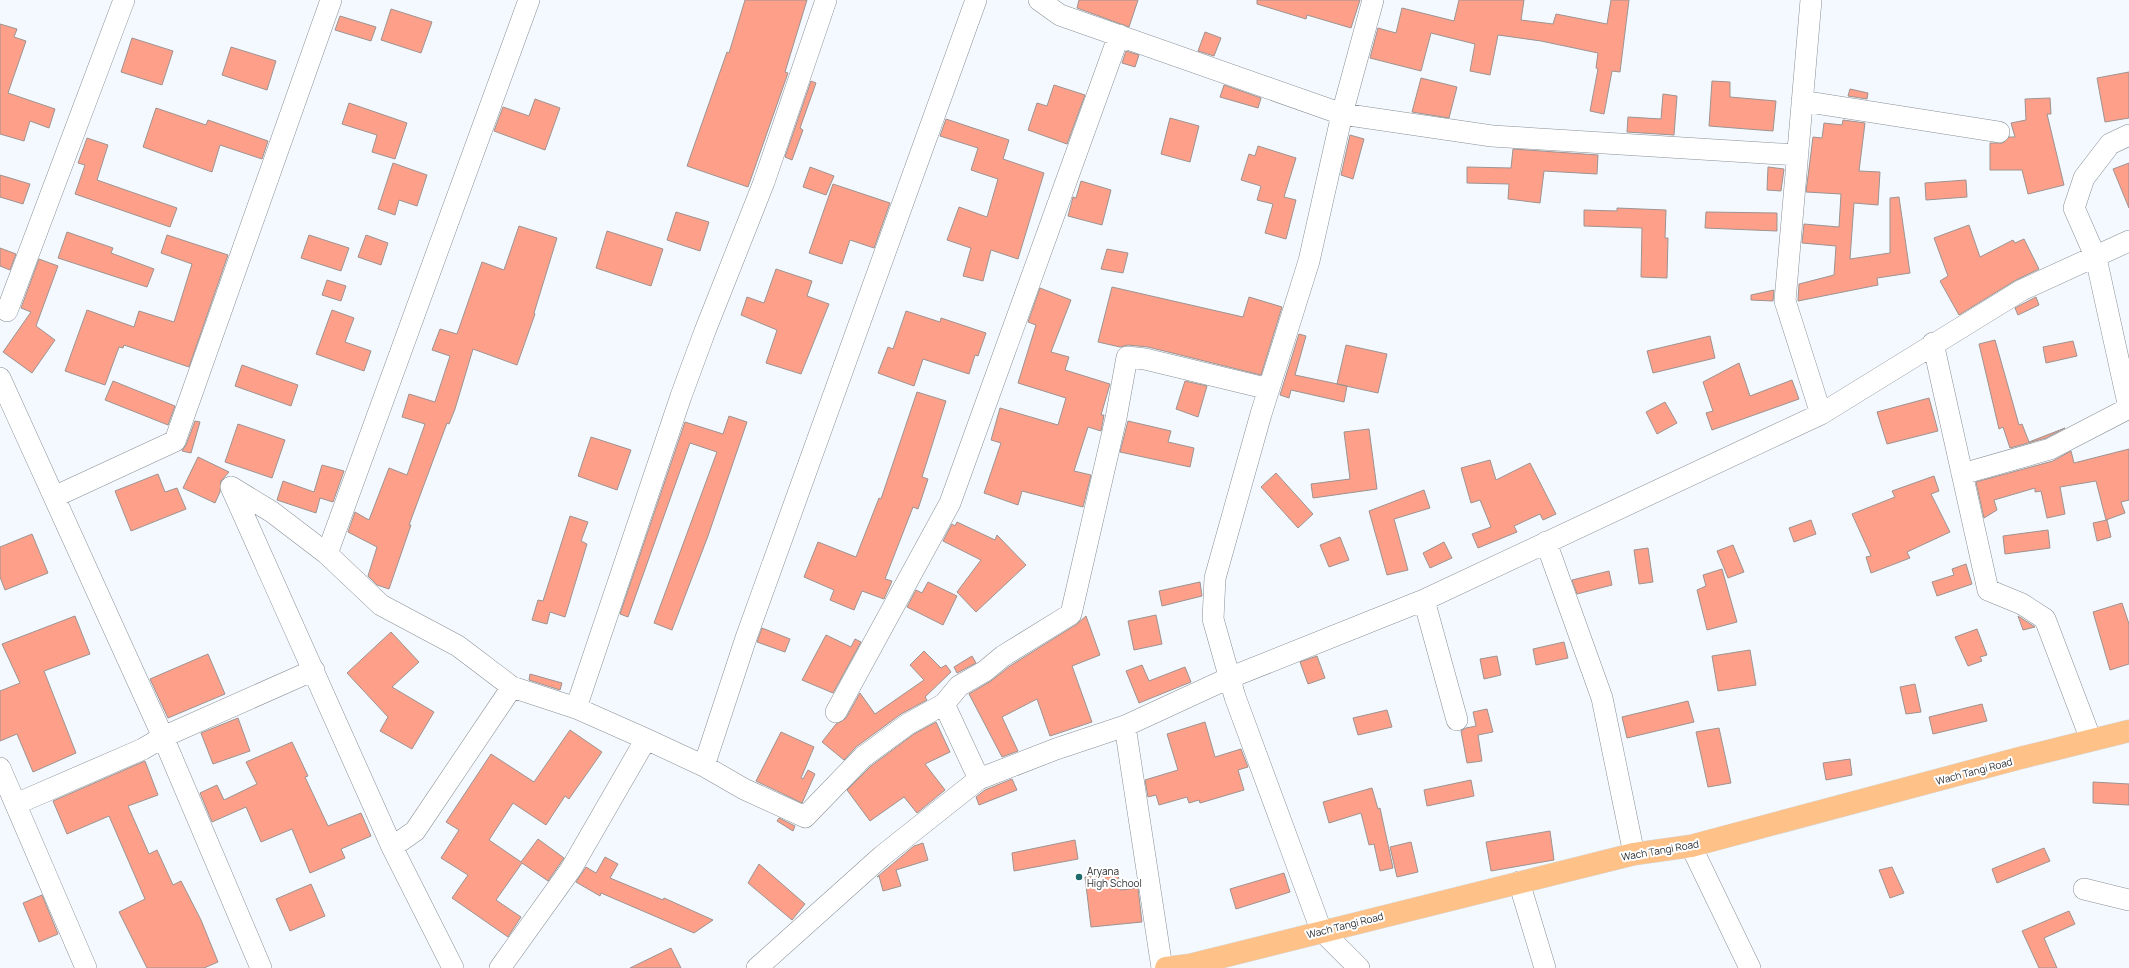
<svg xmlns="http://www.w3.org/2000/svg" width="2129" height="968" font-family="Manrope,sans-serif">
	<rect width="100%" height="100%" fill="#f4f9ff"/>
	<path fill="#fd9f89" stroke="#9d9391" d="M745 0H807L785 72 788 73 748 187 687 166 727 52 729 53Z
		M1079 0H1138L1129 27 1077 8Z
		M1257 0H1360L1351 28 1307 15 1306 19 1257 4Z
		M1459 0H1524L1521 20 1553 24 1556 14 1607 24 1611 0H1629L1620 72 1612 71 1604 114 1590 111 1598 69 1596 68 1598 53 1541 41 1498 35 1490 75 1470 71 1475 44 1431 33 1421 71 1370 58 1378 28 1396 33 1402 8 1454 21Z
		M391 9 432 22 421 53 381 40Z
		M340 16 376 27 371 41 335 30Z
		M0 24 17 29 14 37 26 41 8 93 55 109 49 128 30 121 24 141 0 134Z
		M1205 32 1221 38 1214 56 1198 51Z
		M132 38 173 51 162 85 121 72Z
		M231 47 276 61 267 90 222 75Z
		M1126 51 1139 55 1135 67 1122 63Z
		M2129 72V118L2105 122 2097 78Z
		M1421 78 1457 87 1449 118 1412 112Z
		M811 81 816 83 800 128 803 130 792 160 785 157Z
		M1712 81 1730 82V97L1776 101 1773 131 1709 126Z
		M1054 85 1085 95 1067 144 1028 130 1037 103 1047 106Z
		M1224 85 1261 98 1258 108 1220 97Z
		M1850 89 1868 93 1867 99 1848 96Z
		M1663 94 1677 96 1674 135 1627 132 1628 117 1661 119Z
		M2050 98 2051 114H2047L2064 185 2028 194 2022 170H1990V143H2003L2009 137H2015L2011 123 2026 120 2025 99Z
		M535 99 560 108 545 150 494 131 503 107 529 116Z
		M349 103 407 123 395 159 372 152 377 135 342 124Z
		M156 108 206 125 208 120 268 141 262 159 220 145 212 172 143 147Z
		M1170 118 1199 126 1190 162 1161 154Z
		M946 119 1009 140 1003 159 1044 173 1018 259 991 250 983 281 963 276 971 248 947 240 959 207 987 217 998 179 971 170 978 148 940 136Z
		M1843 120 1865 123 1859 171 1880 172 1878 205 1854 203 1850 259 1890 253V198L1899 197 1910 273 1877 278 1878 285 1798 301 1799 284 1834 275 1836 246 1802 243 1804 224 1839 227 1841 194 1806 192 1813 137 1822 138 1824 123 1842 125Z
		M1350 135 1364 139 1353 179 1341 175Z
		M87 138 108 145 97 180 177 208 170 227 75 194 85 165 78 163Z
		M1258 146 1296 158 1284 197 1296 200 1286 239 1265 233 1273 204 1257 200 1261 186 1241 180 1249 154 1255 156Z
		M1513 149 1598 155 1597 174 1544 171 1540 203 1508 199 1509 184 1467 183V167L1511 168Z
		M393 163 427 175 417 206 399 200 395 215 378 209Z
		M2129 163V208L2113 169Z
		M810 167 834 176 826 195 803 187Z
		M1768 167 1784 169 1781 191 1767 190Z
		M0 175 30 184 23 204 0 197Z
		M1966 180 1967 197 1926 200 1925 183Z
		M1081 181 1111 190 1102 225 1068 216 1073 197 1076 198Z
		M833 184 890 203 874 248 850 240 842 264 809 253Z
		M1617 208 1666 210 1665 238H1668L1667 278 1641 277 1642 228 1584 226V210L1617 211Z
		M676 212 709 222 700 251 667 240Z
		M1706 212 1777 213V231L1705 228Z
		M1969 225 1980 257 2013 240 2015 243 2024 239 2039 269 2016 280 1959 315 1940 281 1948 276 1934 238Z
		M519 226 557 238 534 313 535 314 517 365 473 349 455 409 449 424 447 423 409 525H411L389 589 377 585 368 576 377 547 348 532 355 512 369 520 389 468 407 475 425 424 402 417 409 394 435 402 450 356 432 350 440 329 457 334 482 262 504 270Z
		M607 231 663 249 651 286 596 268Z
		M67 232 113 248 111 253 154 269 147 287 58 258Z
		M167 235 228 255 189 367 124 345 123 348 119 347 105 385 65 371 87 310 134 327 139 311 174 322 192 264 161 253Z
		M309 235 349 248 341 271 301 258Z
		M366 235 388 243 381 265 358 257Z
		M0 248 16 254 10 270 0 266Z
		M1107 249 1128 253 1123 273 1101 269Z
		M39 259 58 266 36 326 55 340 32 373 3 352 31 312 21 308Z
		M776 269 812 281 807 296 829 304 801 374 766 363 777 330 741 315 747 297 764 303Z
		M327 280 346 286 341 301 322 295Z
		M1112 287 1243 317 1249 297 1282 307 1261 375 1148 347 1128 345 1120 347 1098 342Z
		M1040 288 1071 300 1051 352 1069 357 1065 370 1110 384 1101 415H1104L1101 431 1088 427 1074 471 1091 475 1083 507 1022 491 1018 505 984 493 1001 443 991 440 1000 408 1058 425 1066 398 1018 383 1036 325 1028 322Z
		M1774 290 1773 301 1751 300V295Z
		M2036 297 2039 305 2018 315 2015 308Z
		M332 310 354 318 345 342 371 351 364 371 316 354Z
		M906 311 940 322 941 318 986 333 978 356 975 355 969 374 923 359 914 386 878 373 888 347 893 349Z
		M1299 334 1306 336 1295 375 1347 386 1344 402 1291 390 1289 398 1280 395Z
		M1710 336 1715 358 1653 373 1647 351Z
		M1995 340 2019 425 2022 424 2029 442 2065 428 2046 438 2010 448 2003 427 1999 429 1979 344Z
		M2073 341 2077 356 2046 363 2043 347Z
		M1346 345 1387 354 1378 393 1337 384Z
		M1739 363 1750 396 1792 380 1799 399 1712 430 1706 413 1713 411 1703 382Z
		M242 365 298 385 291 406 235 386Z
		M113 381 175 406 168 425 105 400Z
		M1185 381 1207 386 1198 417 1176 409Z
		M917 392 946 401 922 477 928 479 918 509 913 507 885 579 892 581 884 599 862 591 854 610 830 600 834 590 804 577 818 542 856 557 879 498 881 499Z
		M1929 398 1938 431 1887 444 1877 412Z
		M1665 402 1677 423 1657 434 1646 412Z
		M729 416 747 422 708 536 672 630 654 623 717 452 690 443 628 617 620 614 685 422 723 434Z
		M195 421 200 422 191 453 182 451 186 445Z
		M1128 421 1171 431 1168 442 1194 448 1190 467 1120 452Z
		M238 424 285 440 272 478 225 462Z
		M1369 429 1377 489 1313 498 1311 484 1350 479 1344 432Z
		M591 437 631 450 617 490 578 476Z
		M2129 449V500L2121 502 2125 513 2106 520 2096 481 2060 487 2065 514 2047 518 2041 491 2035 492V488L1994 500 1997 510 1984 518 1976 482 2053 461 2071 451 2074 463Z
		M198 457 229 472 221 481 220 492 215 503 183 488Z
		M1490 460 1496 480 1530 463 1556 514 1543 520 1540 514 1514 526 1517 532 1478 548 1472 534 1491 527 1480 500 1471 503 1461 468Z
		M322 465 344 471 333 502 320 498 316 513 277 500 283 481 314 492Z
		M1276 473 1313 514 1298 528 1261 487Z
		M158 474 165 492 177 488 186 509 131 531 115 491Z
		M1934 476 1939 491 1931 494 1950 532 1907 552 1910 558 1871 573 1866 557 1871 556 1852 514 1895 497 1892 491Z
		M1424 490 1430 508 1394 519 1408 570 1387 575 1369 511Z
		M570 516 588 522 581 541 587 544 565 617 550 612 547 624 532 620 538 600 543 601Z
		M1811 520 1816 534 1794 542 1789 528Z
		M2107 520 2111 537 2097 541 2093 523Z
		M957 522 995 540 997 535 1026 565 976 612 957 592 981 560 943 541 952 524 955 526Z
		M2048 530 2050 548 2005 554 2003 536Z
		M32 534 48 573 5 590 0 577V547Z
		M1340 537 1349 560 1329 567 1320 545Z
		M1444 542 1452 558 1430 568 1423 553Z
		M1733 545 1744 572 1728 578 1717 551Z
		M1648 548 1653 582 1639 584 1634 550Z
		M1966 564 1972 584 1937 596 1932 582 1954 575 1952 569Z
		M1722 569 1737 622 1707 630 1697 590 1706 586 1703 575Z
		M1609 571 1612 585 1577 594 1572 580Z
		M928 582 957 596 943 625 907 607 916 590 922 593Z
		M1200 582 1202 596 1162 606 1159 591Z
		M2122 603 2129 624V664L2110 670 2093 612Z
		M1156 615 1162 644 1134 650 1128 621Z
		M75 616 90 654 44 671 76 753 33 772 17 734 0 741V691L20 683 2 644Z
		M1086 616 1100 655 1072 666 1092 722 1050 736 1037 699 1002 717 1018 751 1002 757 969 694 991 681 1010 666 1077 624Z
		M2018 616 2035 627 2023 630Z
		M762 628 790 639 785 652 757 642Z
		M1977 629 1987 655 1980 657 1982 661 1968 666 1955 637Z
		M391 632 419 662 392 687 434 712 412 749 380 731 388 717 347 673Z
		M826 635 851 647 855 639 861 642 833 693 802 680Z
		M1564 642 1568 658 1536 665 1533 649Z
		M1750 650 1756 685 1718 691 1712 656Z
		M924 651 941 668 946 665 951 672 925 697 927 700 901 714 856 747 844 760 822 742 836 724 846 718 860 693 875 714 924 680 910 665Z
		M208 654 225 694 168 718 150 679Z
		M972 656 976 663 957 673 954 667Z
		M1317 656 1325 678 1308 684 1300 662Z
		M1497 656 1501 675 1484 679 1480 659Z
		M1142 665 1149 681 1185 667 1191 682 1139 703 1126 671Z
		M530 674 562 683 560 690 529 680Z
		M1915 684 1921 712 1906 714 1900 687Z
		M1688 701 1694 722 1627 738 1622 717Z
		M1982 704 1987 721 1933 734 1929 717Z
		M1487 709 1493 732 1478 735 1482 761 1467 763 1461 731 1466 728 1476 726 1473 712Z
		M1387 710 1392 727 1358 735 1353 718Z
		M238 718 250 751 213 764 201 733Z
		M936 722 950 752 925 764 945 790 917 813 904 797 870 821 847 790 871 766 914 734Z
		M1205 722 1215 757 1241 749 1248 767 1238 770 1244 790 1200 803 1199 800 1189 803 1187 797 1159 805 1156 795 1148 797 1145 780 1178 770 1167 734Z
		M1719 728 1731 783 1708 787 1696 732Z
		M570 730 602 752 569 799 565 796 546 825 513 803 489 840 521 862 538 839 564 858 548 881 522 863 496 900 521 917 508 937 452 898 468 875 441 858 459 830 446 822 491 754 534 782Z
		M781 732 814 747 801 778 803 779 808 770 815 774 802 803 756 781Z
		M292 742 308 776 305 777 328 826 361 813 371 836 341 849 345 858 310 873 292 829 261 842 246 807 212 822 200 793 217 785 224 800 257 784 246 762Z
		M1850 759 1852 775 1826 780 1823 763Z
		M145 761 158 795 128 806 149 854 157 850 173 885 181 881 201 920 218 962 204 968H147L119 912 145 899 109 816 67 834 53 801Z
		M1012 779 1017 790 979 805 976 797 985 790Z
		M1471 780 1474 796 1427 806 1424 790Z
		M2093 782 2129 784V805L2093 803Z
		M1372 788 1378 809 1380 808 1393 868 1380 871 1374 844 1369 845 1361 813 1329 823 1323 802Z
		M779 818 795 826 793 831 777 821Z
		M1550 831 1554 860 1491 871 1486 842Z
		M1075 840 1078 859 1014 871 1012 853Z
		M1411 842 1418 872 1397 877 1390 847Z
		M923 843 928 860 896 870 901 886 883 891 879 876 877 877 914 846Z
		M2044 848 2050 861 1997 883 1992 869Z
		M605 857 618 864 610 878 663 900 664 898 713 920 694 933 601 893 600 896 576 882 586 867 596 873Z
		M759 864 805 904 792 920 748 883Z
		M1892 867 1904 893 1890 898 1879 870Z
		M1118 873 1120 890 1138 888 1142 922 1091 927 1085 877Z
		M1284 873 1290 892 1236 909 1230 889Z
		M311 884 325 916 290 931 276 899Z
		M42 895 58 934 39 942 23 903Z
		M2069 911 2075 924 2044 938 2057 968H2039L2022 931Z
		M671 948 681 968H630Z"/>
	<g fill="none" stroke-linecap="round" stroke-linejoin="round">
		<defs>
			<path id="minor" d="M1039 0 1060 15 1342 114 1492 136 1797 155
				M1811 0 1785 301 1821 414
				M1802 101 1999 132
				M7 311 124 0
				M1933 343 1988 590 2022 604 2045 619 2091 740
				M0 378 163 737 261 968
				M1962 474 2050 449 2129 408 2096 258 2074 208 2084 178 2110 144 2129 135
				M231 487 272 512 327 554 381 605 458 646 512 687 576 708 646 739 704 766 744 789 805 817 863 757 908 724 944 704 959 686 985 671 1003 656 1071 614 1116 418 1127 357 1145 359 1269 389
				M231 487 392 847 453 968
				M54 497 175 441 331 0
				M1546 542 1602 698 1634 854
				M327 554 529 0
				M1424 600 1457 720
				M944 704 979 779
				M576 708 681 396 705 331 764 182 826 0
				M836 712 950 503 1119 35
				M1125 726 1162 968
				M704 766 746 638 976 0
				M0 768 86 968
				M16 804 143 749 163 737 314 670
				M1691 846 1750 968
				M392 847 415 831 512 687
				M1519 882 1545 968
				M2084 889 2129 900
				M500 968 571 869 646 739
				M757 968 882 856 979 779 1056 749 1125 726 1229 678 1424 600 1776 435 1821 414 2022 290 2129 241
				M1359 968 1321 930 1235 697 1213 619 1215 578 1261 414 1309 261 1342 114 1373 0"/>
			<path id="major" d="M1166 968 1190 965 1634 854 1691 846 2020 758 2129 731"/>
		</defs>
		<use href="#minor" stroke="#899096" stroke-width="22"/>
		<use href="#major" stroke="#d5d6d6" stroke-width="23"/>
		<use href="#minor" stroke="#fff" stroke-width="21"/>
		<use href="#major" stroke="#fec187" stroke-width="22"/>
	</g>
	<circle fill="#1b686d" stroke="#fff" stroke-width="1.5" cx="1079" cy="877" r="4"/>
	<g text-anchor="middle" stroke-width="4" stroke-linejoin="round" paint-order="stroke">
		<g font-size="10" fill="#2e3033" stroke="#fff">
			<text transform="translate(1974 771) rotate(-15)" y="4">Wach Tangi Road</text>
			<text transform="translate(1660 850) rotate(-10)" y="4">Wach Tangi Road</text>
			<text transform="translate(1345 925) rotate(-14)" y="4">Wach Tangi Road</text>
		</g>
		<g font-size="10" fill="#2e3033" stroke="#fff" text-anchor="start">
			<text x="1087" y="875">Aryana<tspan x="1087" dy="12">High School</tspan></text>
		</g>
	</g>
</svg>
